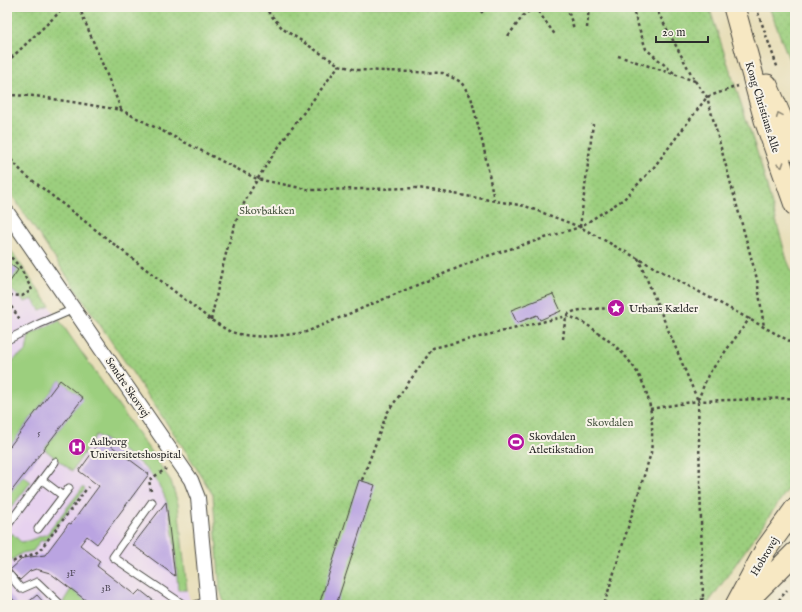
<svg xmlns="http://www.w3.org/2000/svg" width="802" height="612" font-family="'IM FELL English',serif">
	<defs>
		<pattern id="park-dots" width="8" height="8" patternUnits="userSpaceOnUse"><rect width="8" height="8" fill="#9ccf7e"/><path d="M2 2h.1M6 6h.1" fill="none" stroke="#87b26d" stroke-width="1.8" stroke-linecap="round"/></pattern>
	</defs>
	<rect width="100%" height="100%" fill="#f7f3e8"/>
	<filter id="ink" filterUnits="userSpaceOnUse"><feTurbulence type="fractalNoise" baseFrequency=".025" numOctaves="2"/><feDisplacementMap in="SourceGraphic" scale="8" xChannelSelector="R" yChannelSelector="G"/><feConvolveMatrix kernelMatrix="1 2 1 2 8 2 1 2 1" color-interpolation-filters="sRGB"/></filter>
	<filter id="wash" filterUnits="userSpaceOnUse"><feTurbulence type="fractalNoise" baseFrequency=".012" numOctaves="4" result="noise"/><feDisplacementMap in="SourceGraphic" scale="16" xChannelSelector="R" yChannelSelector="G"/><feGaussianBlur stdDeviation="0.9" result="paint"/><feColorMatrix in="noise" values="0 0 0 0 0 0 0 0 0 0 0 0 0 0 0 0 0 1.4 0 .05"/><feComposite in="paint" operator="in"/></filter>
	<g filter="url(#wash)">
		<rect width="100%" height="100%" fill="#e8dfba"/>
		<path fill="#e7d2ef" d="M7 245 171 481 178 504 187 590 191 605H7Z"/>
		<path fill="#9ccf7e" stroke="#647d54" d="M59 320 171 481 178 504 187 590H178C176 565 174 517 164 495 151 466 123 450 96 435L72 471 44 449 83 398 60 380 7 450V366L17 357 26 352 29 335Z
			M23 476 31 482 7 513V497Z
			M83 487 85 489 46 540 40 541 33 551 22 553 9 562 7 560V539L12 533 21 542 28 541 47 534Z
			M71 589 92 605H69L63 602Z"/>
		<path fill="url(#park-dots)" stroke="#647d54" d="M7 7H709L760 161 787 260 795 278V479L707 605H225L220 590 213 495 187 453 7 188Z
			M769 7H795V75Z
			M7 245 50 306 40 310 32 299 25 302 7 286Z"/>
		<g id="blocks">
			<path fill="#baa4e1" d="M7 262 18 270 7 286Z
				M553 294 561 311 540 320 537 315 517 323 511 310Z
				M60 380 83 398 7 497V450Z
				M102 439 149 474 97 544 87 536 80 545 100 561 97 566 135 595 140 590 159 605H92L50 573 36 569 30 571 20 580 10 570 23 558 45 555 69 523 71 524 99 486 79 471Z
				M359 480 375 485 336 605H319Z
				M166 502 175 576 133 545Z
				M7 592 18 605H7Z
				M37 595 46 605H25Z"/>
		</g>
	</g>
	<g filter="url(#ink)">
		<use href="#blocks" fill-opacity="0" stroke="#474640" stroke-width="1"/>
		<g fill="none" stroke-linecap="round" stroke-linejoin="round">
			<defs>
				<path id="lane" d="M7 340 39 324 74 309
					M42 480 63 496
					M152 502 113 557 184 605
					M7 526 55 462
					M38 529 69 488
					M7 572 21 589 37 582 61 605
					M195 605 207 601"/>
				<path id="street" d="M7 212 191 480 198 498 208 605"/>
				<path id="secondary" d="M734 7 765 120 795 205
					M767 85 795 150
					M736 605 766 549 795 509
					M743 605 795 553"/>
			</defs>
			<use href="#lane" stroke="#474640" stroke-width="9"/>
			<use href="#street" stroke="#474640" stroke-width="16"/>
			<use href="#secondary" stroke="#474640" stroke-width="23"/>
			<path stroke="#474640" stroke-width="2.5" stroke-dasharray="3 3" stroke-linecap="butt" d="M79 7 121 109
				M264 7 283 29 339 65 357 70 443 73 461 82 471 97 484 149 494 200
				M535 7 556 36
				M567 7 574 29
				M632 7 646 49 675 74
				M655 7 695 81 707 97 757 279 764 327
				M756 7 778 69
				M481 13 486 7
				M587 28 589 7
				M508 36 523 16 534 7
				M618 56 695 81
				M7 62 65 7
				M7 95 35 96 121 110 257 179 311 190 419 188 525 206 580 227 795 344
				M7 155 23 173 211 320C217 323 223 328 229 331 253 340 282 336 306 332L481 258 580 227 624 199 654 167 707 97 738 86
				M580 227 593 124
				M7 253 20 267 32 290 22 296 11 295
				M638 258 698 401 703 599
				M7 292 11 295 8 302 21 321
				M211 320C219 285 225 248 239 214 262 163 306 111 339 65
				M563 339C564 332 564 323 567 316 571 307 606 309 616 308
				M698 400 708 375 750 318
				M650 409 698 401 795 398
				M362 480 387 413 433 348 567 316C582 320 592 328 604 337 645 368 656 403 651 453L604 605
				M151 491 149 480 166 469
				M13 562C22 556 33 556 40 550L88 487
				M690 605 703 599 710 605
				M775 605 787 590"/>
			<use href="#lane" stroke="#fff" stroke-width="7"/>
			<use href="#street" stroke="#fff" stroke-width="14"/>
			<use href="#secondary" stroke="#f7e8c3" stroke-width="21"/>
		</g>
		<defs><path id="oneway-chevron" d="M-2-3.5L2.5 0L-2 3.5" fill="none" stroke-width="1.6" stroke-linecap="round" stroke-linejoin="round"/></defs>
		<g stroke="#918a77">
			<use href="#oneway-chevron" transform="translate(779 115) rotate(-114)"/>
			<use href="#oneway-chevron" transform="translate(781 165) rotate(71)"/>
		</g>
	</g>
	<defs>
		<symbol id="sight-disc" viewBox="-11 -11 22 22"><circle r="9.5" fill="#b5179e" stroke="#f7f3e8"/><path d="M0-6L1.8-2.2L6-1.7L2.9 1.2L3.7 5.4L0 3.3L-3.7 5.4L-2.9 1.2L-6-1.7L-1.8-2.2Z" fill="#fff"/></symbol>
		<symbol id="stadium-disc" viewBox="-11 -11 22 22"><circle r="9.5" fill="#b5179e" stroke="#f7f3e8"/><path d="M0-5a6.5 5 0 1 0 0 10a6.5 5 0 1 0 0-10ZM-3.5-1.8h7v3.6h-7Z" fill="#fff"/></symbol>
		<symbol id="hospital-disc" viewBox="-11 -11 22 22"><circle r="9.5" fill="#b5179e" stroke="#f7f3e8"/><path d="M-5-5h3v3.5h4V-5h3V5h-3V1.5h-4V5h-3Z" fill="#fff"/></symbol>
	</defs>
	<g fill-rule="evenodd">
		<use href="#sight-disc" x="606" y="298" width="20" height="20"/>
		<use href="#stadium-disc" x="506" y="432" width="20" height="20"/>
		<use href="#hospital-disc" x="67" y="437" width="20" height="20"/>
	</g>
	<g text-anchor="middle" stroke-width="4" stroke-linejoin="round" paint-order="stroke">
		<g font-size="9" fill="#4f4958">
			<text x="39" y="436">5</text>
			<text x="71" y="576">3F</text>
			<text x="106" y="591">3B</text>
		</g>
		<g font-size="11" fill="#2b2b2b" stroke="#f7f3e8">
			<text transform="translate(763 107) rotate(73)" y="4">Kong Christians Alle</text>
			<text transform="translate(128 387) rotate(56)" y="4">Søndre Skovvej</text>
			<text transform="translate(764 556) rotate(-59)" y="4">Hobrovej</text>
		</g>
		<g font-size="11" fill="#475440" stroke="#f7f3e8">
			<text x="267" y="214">Skovbakken</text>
			<text x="610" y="426">Skovdalen</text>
		</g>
		<g font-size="11" fill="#2b2b2b" stroke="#f7f3e8" text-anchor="start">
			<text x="629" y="312">Urbans Kælder</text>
			<text x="529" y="440">Skovdalen<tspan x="529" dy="13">Atletikstadion</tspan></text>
			<text x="90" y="445">Aalborg<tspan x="90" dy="13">Universitetshospital</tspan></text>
		</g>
	</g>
	<rect width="802" height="612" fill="none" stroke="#f7f3e8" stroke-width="24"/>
	<path d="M656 36v6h52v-6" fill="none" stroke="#2b2b2b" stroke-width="2"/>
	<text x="662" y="36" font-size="12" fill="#2b2b2b" stroke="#f7f3e8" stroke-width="3" paint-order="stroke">20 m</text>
</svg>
